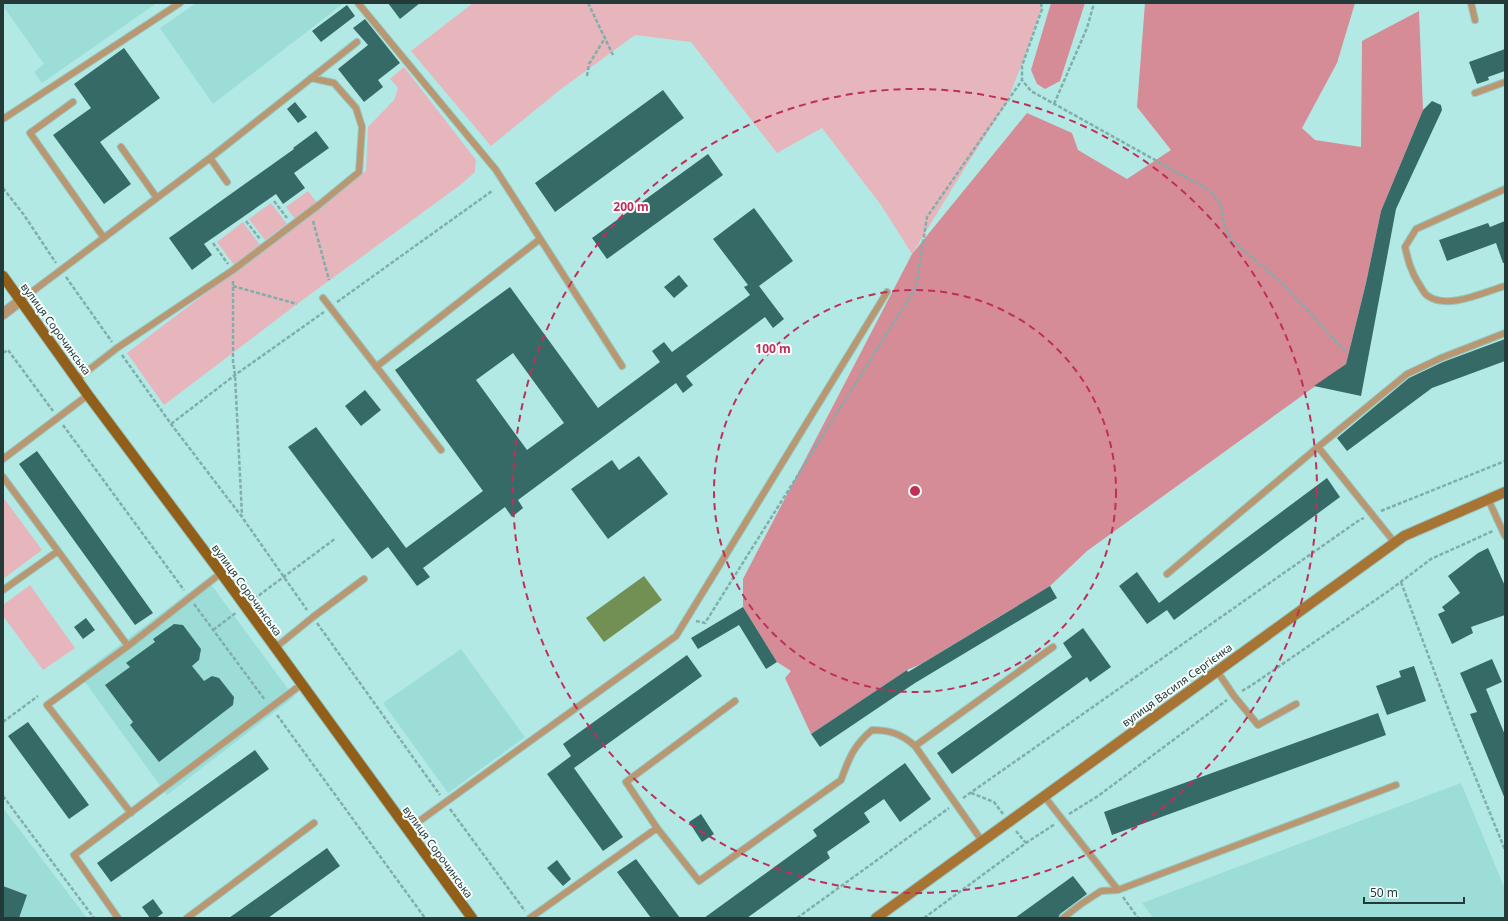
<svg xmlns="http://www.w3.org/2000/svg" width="1508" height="921" font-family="'Noto Sans',sans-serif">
	<rect width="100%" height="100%" fill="#b2e9e4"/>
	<path fill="#9dddd8" d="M3 3H157L42 83 34 72 44 64 3 6Z
		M196 3H344L213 104 160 28Z
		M207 579 294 697 167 795 80 675Z
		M461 649 525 737 448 793 383 703Z
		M1461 783 1505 889V918H1153L1142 903Z
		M3 808 87 918H3Z"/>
	<path fill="#e6b6bc" d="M473 3H1043L1029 45 1007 102 968 163 912 254 881 205 822 128 777 153 691 42 635 35 561 89 491 146 411 51Z
		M404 67 476 160 475 172 459 186 297 304 164 405 127 353 366 171 368 127 394 100 398 88 390 79Z
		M308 191 317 203 295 219 286 207Z
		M271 203 287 224 265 240 249 219Z
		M243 222 260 245 234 265 217 242Z
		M3 497 42 550 3 579Z
		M30 585 75 648 43 670 3 616V605Z"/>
	<path fill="#d68c97" d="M1051 3H1085L1060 81 1045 89 1037 84 1031 70Z
		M1145 3H1355L1337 63 1302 128 1315 140 1361 147 1362 41 1419 11 1423 110 1381 211 1366 283 1346 364 1087 551 1050 586 921 664 907 670 811 734 785 678 791 671 777 662 743 607V579L912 254 1027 113 1072 133 1078 150 1127 179 1171 150 1137 107Z"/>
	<path fill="#739054" d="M644 576 662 600 604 642 586 618Z"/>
	<path fill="#366a67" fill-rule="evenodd" d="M388 3H420L400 19Z
		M347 5 355 16 321 42 312 31Z
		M365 19 400 63 378 80 383 87 364 102 338 69 368 45 353 28Z
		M124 48 160 98 100 142 131 184 104 204 53 135 91 108 74 84Z
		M1505 49V71L1488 77 1489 80 1477 84 1469 62Z
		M663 90 684 118 555 212 535 183Z
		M1432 101 1441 105 1442 110 1396 209 1361 396 1314 386 1346 364 1366 283 1381 211 1423 110Z
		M295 102 307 117 298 123 287 109Z
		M316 131 329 148 294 173 305 188 283 204 276 194 204 244 212 255 192 270 169 238 294 149 293 148Z
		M708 154 723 175 607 259 592 238Z
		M754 208 793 261 759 286 784 319 773 328 765 317 686 376 693 385 683 393 676 383 518 500 523 508 512 517 505 507 423 568 430 577 417 586 388 547 372 559 288 447 316 427 406 548 483 491 395 370 510 287 598 408 660 362 652 351 664 342 672 352 750 295 744 287 748 285 713 239ZM513 353 564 423 527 450 476 380Z
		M1505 221V263H1503L1496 243 1447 261 1439 240 1488 223 1490 227Z
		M679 275 688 286 674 298 664 287Z
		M1505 339V361L1432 388 1347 451 1337 438 1409 378 1443 362Z
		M365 390 381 410 361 426 345 406Z
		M37 451 153 613 135 625 19 464Z
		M639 456 668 494 608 539 571 489 612 460 619 470Z
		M1327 478 1340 497 1174 620 1167 610 1147 624 1119 586 1137 572 1159 603Z
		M1488 548 1505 586V615L1471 627 1473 633 1452 644 1438 614 1445 611 1442 607 1460 593 1448 576 1478 553Z
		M1050 586 1057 598 915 683 820 747 811 734 907 670 908 672Z
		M743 607 777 662 766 669 739 625 698 649 691 638Z
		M86 618 95 630 83 639 74 627Z
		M174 624 183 625 201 649 199 660 192 666 204 681 212 676 219 678 234 697 233 705 159 762 130 725 133 722 105 685 130 667 126 663 155 642 153 639Z
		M1083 628 1111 667 1090 682 1087 677 952 774 937 753 1072 657 1063 643Z
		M687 655 702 676 574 768 623 837 603 851 547 774 571 756 563 744Z
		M1492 659 1502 682 1486 689 1505 735V799L1470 714 1477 712 1460 673Z
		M1414 666 1426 701 1387 715 1376 686 1401 677 1399 671Z
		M1378 713 1386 735 1112 835 1104 812Z
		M28 722 89 805 69 819 8 736Z
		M255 750 269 769 111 882 97 863Z
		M905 763 931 799 900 822 884 799 864 813 870 822 827 852 830 858 747 918H704L817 836 813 830Z
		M701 814 714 834 702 842 689 822Z
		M327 848 340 866 268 918H229Z
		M636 859 680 918H651L617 872Z
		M557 860 571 879 563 886 547 868Z
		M1073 876 1087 894 1060 914 1058 918H1015Z
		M3 886 27 895 19 918H3Z
		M153 899 163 913 156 918H150L142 907Z"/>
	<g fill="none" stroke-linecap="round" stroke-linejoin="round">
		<defs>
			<path id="service" d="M358 3 496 170 622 366
				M1471 3 1475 20
				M1475 93 1505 82
				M73 102 30 133 104 238
				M3 119 180 3
				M121 147 157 198
				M210 158 227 182
				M1505 189 1416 229 1405 247C1408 260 1411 272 1419 284 1422 288 1424 294 1428 296 1448 310 1484 292 1505 286
				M323 298 441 450
				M21 300 210 158 357 42
				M376 367 540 239
				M77 379 117 348 233 270 320 204 359 172 362 127 356 108 334 83 311 78
				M1318 447 1395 543
				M3 459 88 395
				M3 477 58 551
				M1488 499 1505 536
				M1167 574 1318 447 1407 374 1441 358 1505 333
				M3 590 58 551 128 646
				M275 648 313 617 364 579
				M1217 671 1234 696 1258 725 1296 704
				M1044 796 1118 890 1396 785
				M131 813 47 705 128 646 221 573
				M657 828 626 782 735 701
				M407 830 676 636 887 292
				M982 841 915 746 1053 647
				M118 918 74 855 302 684
				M187 918 314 823
				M530 918 657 828 699 881 841 780C849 758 854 745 872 730 889 730 902 734 915 746
				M1063 918 1081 904 1101 891 1118 890"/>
			<path id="minor" d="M3 314 21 300"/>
			<path id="secondary" d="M876 918 1404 536 1505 492"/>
			<path id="primary" d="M3 276 88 395 221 573 472 918"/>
		</defs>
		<use href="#service" stroke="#95c6c2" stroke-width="8"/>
		<use href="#minor" stroke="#95c6c2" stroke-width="12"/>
		<use href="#secondary" stroke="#95c6c2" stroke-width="12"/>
		<use href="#primary" stroke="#95c6c2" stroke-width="12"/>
		<path stroke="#81aeaa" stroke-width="2.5" stroke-dasharray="4 2" stroke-linecap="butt" d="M588 3 613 55
			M1041 3 1042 9 1022 66V80L1031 91 1209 190 1220 203 1225 228 1232 240 1283 284 1346 352
			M587 76 589 64 605 38
			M1054 104 1087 28 1094 3
			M3 188 24 215 56 263
			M274 201 287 218
			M246 221 260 239
			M313 221 329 280
			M213 243 228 264
			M66 277 112 342
			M233 281V361L235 375 242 516
			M233 286 297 304
			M337 302 492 191
			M3 353 8 350 53 411
			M122 355 171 424 242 517 307 610
			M171 424 235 375 324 312
			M63 425 184 590
			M1381 511 1505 461
			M1401 582 1455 727 1505 850
			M254 599 336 538
			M194 604 265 700
			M696 621 705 623 916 287 927 217 1022 80
			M317 623 440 795
			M213 630 237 612
			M1242 691 1252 685 1390 590 1431 559 1493 531
			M277 715 425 918
			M3 722 38 696
			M971 793 994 802 1003 814
			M3 796 94 918
			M963 798 1358 521 1364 518
			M450 809 525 911
			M1069 814 1098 796 1227 700
			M1016 831 1026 843
			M1123 897 1138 918
			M797 918 949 808
			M924 918 1026 843 1055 824"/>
		<use href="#service" stroke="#ba9770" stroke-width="6"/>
		<use href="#minor" stroke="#ba9770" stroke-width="10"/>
		<use href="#secondary" stroke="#a87434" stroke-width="10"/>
		<use href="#primary" stroke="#915f1a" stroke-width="10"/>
	</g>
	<g fill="none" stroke="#bf2f57" stroke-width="2" stroke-dasharray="7 5">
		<circle cx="915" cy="491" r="201"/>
		<circle cx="915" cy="491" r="402"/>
	</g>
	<g text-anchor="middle" stroke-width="4" stroke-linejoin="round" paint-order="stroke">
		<g font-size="11" fill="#233a38" stroke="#f9fefe">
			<text transform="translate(56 329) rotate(54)" y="4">вулиця Сорочинська</text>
			<text transform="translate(247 590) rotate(54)" y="4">вулиця Сорочинська</text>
			<text transform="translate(1177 685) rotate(-36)" y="4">вулиця Василя Сергієнка</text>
			<text transform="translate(438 852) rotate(54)" y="4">вулиця Сорочинська</text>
		</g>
	</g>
	<circle cx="915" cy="491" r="6" fill="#bf2f57" stroke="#f9fefe" stroke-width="2"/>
	<g font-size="12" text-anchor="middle" font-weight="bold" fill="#bf2f57" stroke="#f9fefe" stroke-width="4" stroke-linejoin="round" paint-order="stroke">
		<text x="631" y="211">200 m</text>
		<text x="773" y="353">100 m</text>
	</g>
	<rect width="1508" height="921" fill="none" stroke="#233a38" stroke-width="8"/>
	<path d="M1364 897v6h100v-6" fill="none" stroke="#233a38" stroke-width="2"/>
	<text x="1370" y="897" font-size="12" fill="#233a38" stroke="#f9fefe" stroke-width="3" paint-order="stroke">50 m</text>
</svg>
